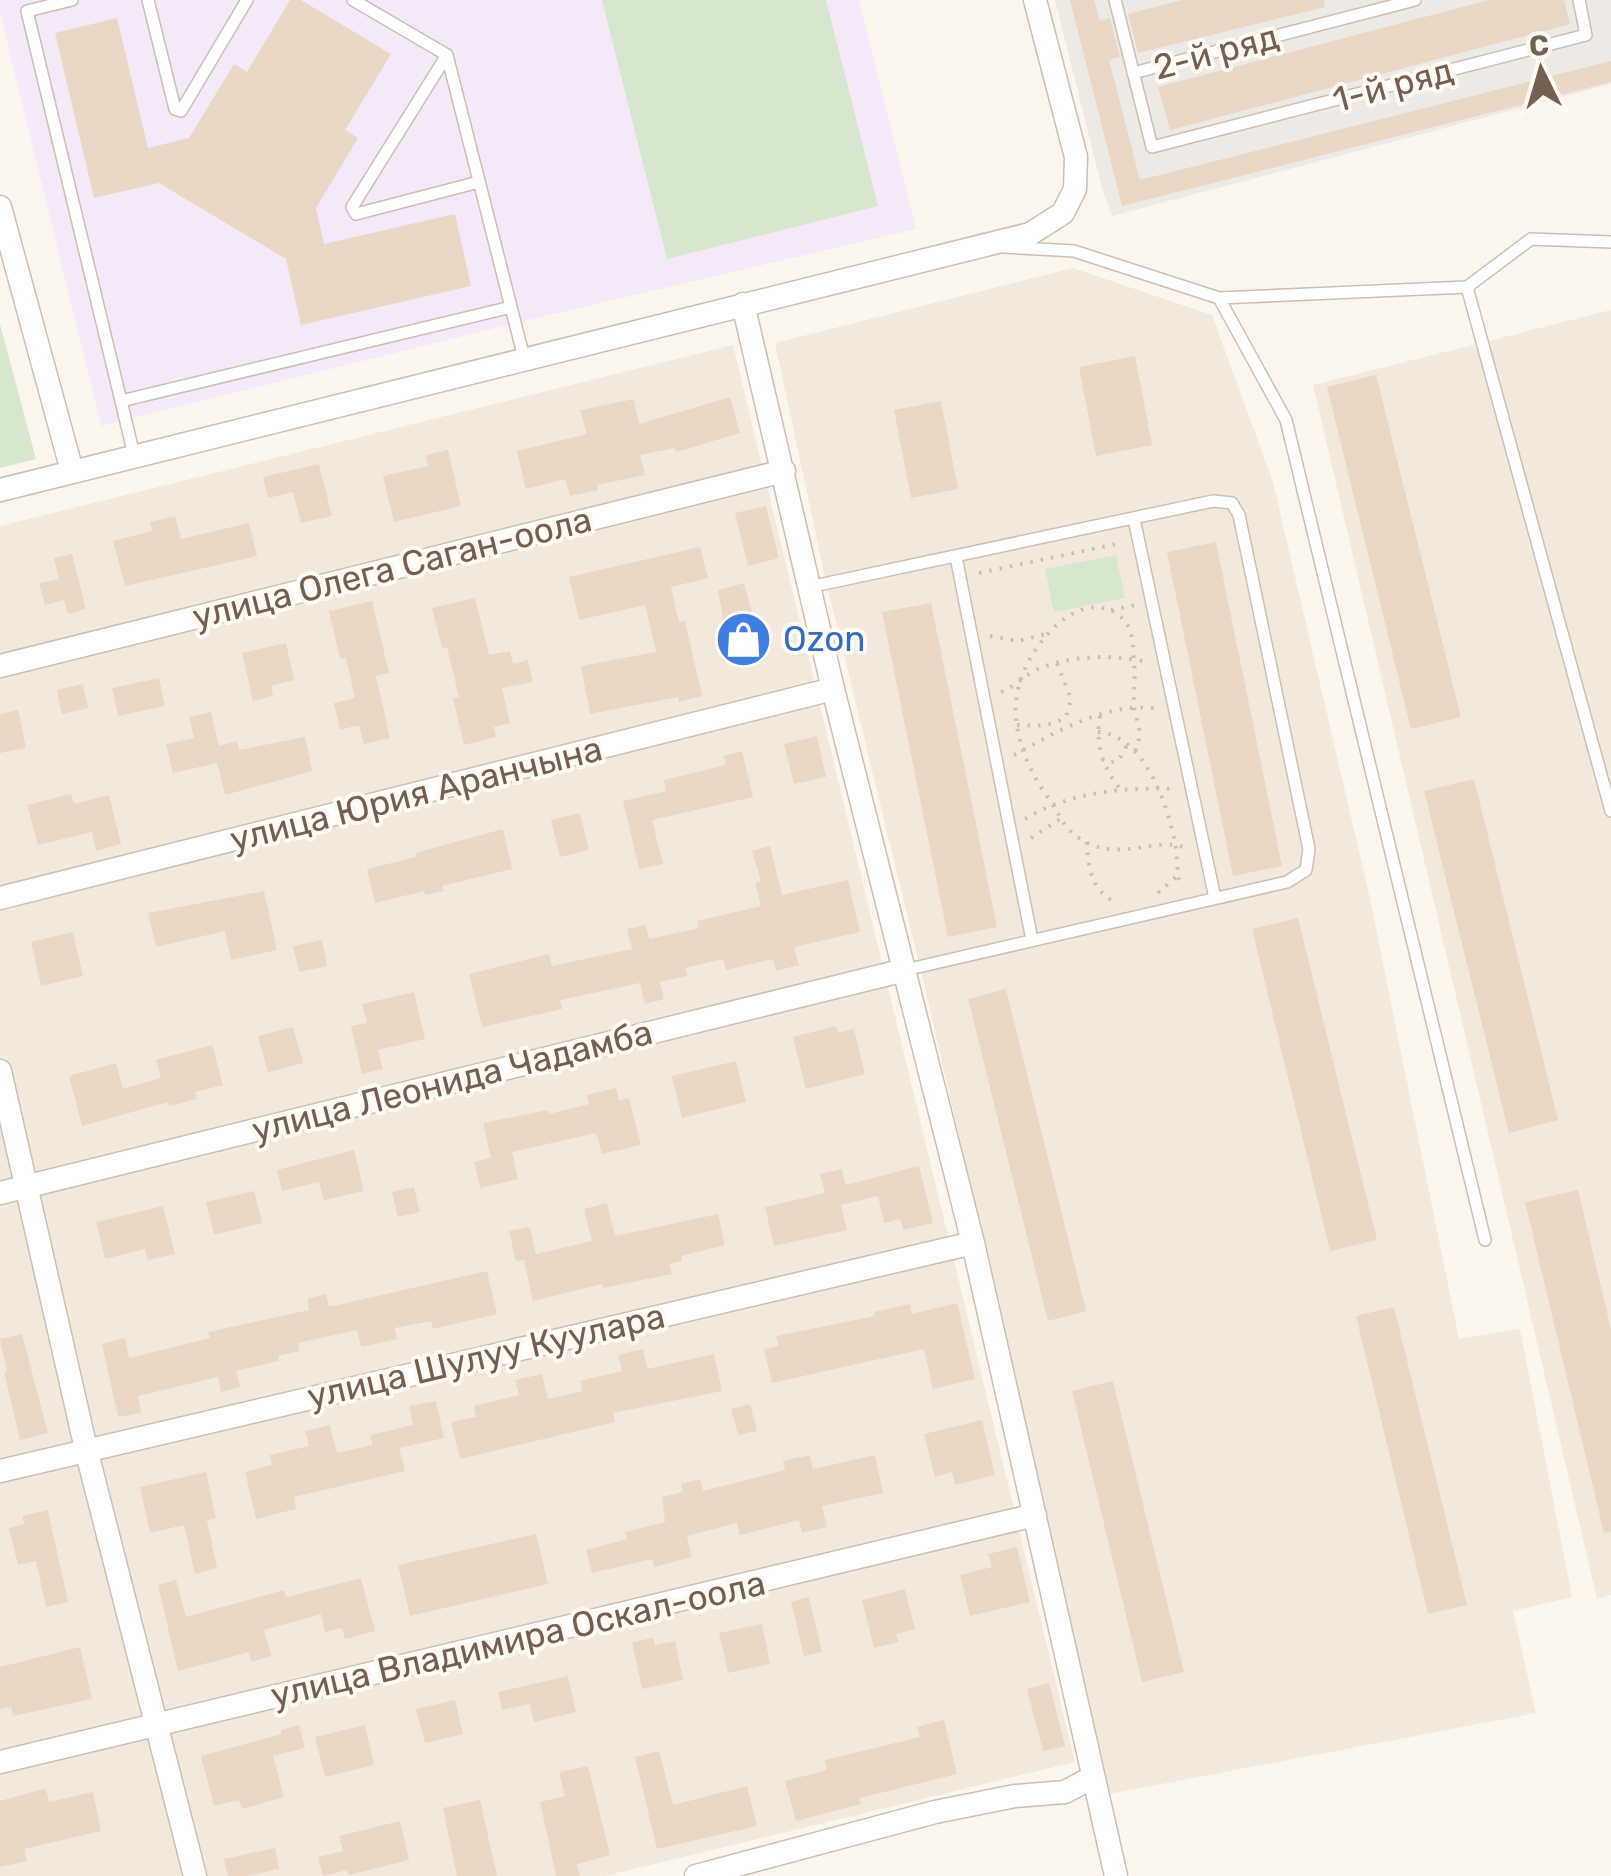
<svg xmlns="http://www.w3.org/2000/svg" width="1611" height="1876" font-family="Rubik,sans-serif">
	<rect width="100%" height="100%" fill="#fbf6ed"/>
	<path fill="#f2e9dc" d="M1073 268 1212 315 1273 482 1369 894 1459 1339 1520 1329 1572 1597 1513 1611 1536 1713 1109 1794 927 996 824 573 775 343Z
		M1611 310V1595L1597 1599 1313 385Z
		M733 345 1075 1762 605 1876H0V526Z"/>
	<path fill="#ede9e5" d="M1055 0H1611V84L1112 216 1102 188Z"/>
	<path fill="#f3e9f8" d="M0 0H859L916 229 532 319 101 426 0 13Z"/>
	<path fill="#d6e7cd" d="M602 0H826L878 206 667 259Z
		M0 324 36 459 0 468Z
		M1116 555 1125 598 1054 612 1045 569Z"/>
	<path fill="#ebd7c6" d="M290 0H301L391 54 345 130 358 138 316 208 324 244 455 214 471 286 301 325 286 259 159 183 94 198 55 33 117 18 148 148 189 138 234 64 247 72Z
		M1070 0H1094L1100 21 1110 18 1120 57 1109 60 1140 180 1611 61V82L1122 206Z
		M1182 0H1324L1325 7 1138 53 1128 14Z
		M1489 0H1564L1570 24 1170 130 1158 87Z
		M1135 356 1152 445 1096 456 1079 367Z
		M1376 375 1461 717 1411 729 1327 387Z
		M730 397 740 433 676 452 675 448 640 455 645 475 597 485 598 490 570 496 565 479 526 489 517 451 587 434 580 410 634 399 639 424Z
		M941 401 958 489 911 498 894 410Z
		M448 450 461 506 394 522 383 476 428 466 426 455Z
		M319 464 332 516 301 523 293 492 268 498 263 477Z
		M766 506 779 558 748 566 735 513Z
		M175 516 181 539 249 523 257 556 125 586 113 541 152 531 150 522Z
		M1216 542 1282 866 1233 876 1167 552Z
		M700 547 708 578 671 587 679 622 685 621 702 696 679 702 678 697 590 714 581 666 656 652 645 605 579 620 569 577Z
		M72 554 86 609 68 614 64 600 45 605 39 583 59 579 54 558Z
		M744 583 763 652 731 660 718 590Z
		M475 598 489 655 510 651 513 664 528 660 533 682 502 688 510 723 494 727 496 737 464 745 453 698 459 697 447 647 442 648 432 608Z
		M372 601 389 673 376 676 390 738 364 744 359 725 340 730 334 703 355 698 346 658 340 659 329 611Z
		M931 603 997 927 948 937 882 612Z
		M286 643 294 680 271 686 273 696 253 701 242 653Z
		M159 678 165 706 118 716 112 688Z
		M83 684 88 708 62 714 57 690Z
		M18 710 26 748 0 753V714Z
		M211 712 219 746 237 741 239 750 305 737 312 771 225 795 217 763 173 773 166 744 194 738 189 717Z
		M817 736 826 777 794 784 784 744Z
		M742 751 753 797 652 820 663 864 639 869 623 801 666 791 664 780 726 765 723 756Z
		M1474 779 1558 1120 1509 1133 1424 791Z
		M71 794 74 804 109 795 121 844 96 851 92 832 38 845 27 805Z
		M580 813 589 850 560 857 551 820Z
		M503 829 512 869 442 886 444 891 425 895 424 891 375 903 367 869 416 857 415 853Z
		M770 846 782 895 848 880 860 932 794 947 799 965 776 971 773 959 726 970 723 959 685 968 687 976 660 982 664 999 645 1004 640 983 560 1000 562 1009 482 1027 469 974 549 954 552 966 632 949 627 929 646 925 649 939 699 928 697 921 761 906 755 883 761 881 752 851Z
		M264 891 277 950 231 960 225 931 156 947 148 913Z
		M1298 918 1377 1240 1330 1251 1252 929Z
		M73 932 83 976 41 986 31 942Z
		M322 940 327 966 299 972 293 946Z
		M1006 989 1086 1311 1048 1321 968 999Z
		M414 992 425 1039 378 1050 383 1069 362 1074 351 1026 367 1023 362 1004Z
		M836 1026 838 1033 854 1029 865 1074 806 1089 793 1037Z
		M293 1027 303 1063 268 1072 258 1036Z
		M212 1045 223 1085 195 1092 197 1099 169 1106 168 1102 82 1126 69 1076 116 1063 123 1089 161 1078 156 1060Z
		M736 1061 746 1102 682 1118 672 1076Z
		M616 1088 619 1101 629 1098 641 1145 602 1154 596 1133 512 1152 518 1179 480 1188 474 1162 491 1158 483 1123 548 1110 549 1114 589 1104 587 1095Z
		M354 1150 364 1191 324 1200 319 1182 282 1191 277 1170Z
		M919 1166 933 1223 903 1230 900 1219 884 1223 878 1196 841 1205 847 1230 774 1246 765 1207 825 1193 820 1174 842 1169 846 1185Z
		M414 1187 420 1212 398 1217 392 1192Z
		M1578 1190 1611 1329V1532L1604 1533 1525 1202Z
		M254 1191 262 1223 214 1235 206 1202Z
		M607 1203 615 1236 718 1214 725 1245 681 1256 682 1261 669 1264 672 1274 603 1288 602 1284 533 1301 524 1260 516 1261 509 1231 530 1227 536 1254 592 1241 584 1209Z
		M163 1206 175 1254 148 1260 145 1249 105 1259 96 1222Z
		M487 1271 497 1314 433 1329 431 1321 395 1328 397 1339 361 1347 357 1330 298 1343 300 1351 278 1356 279 1361 236 1371 240 1387 221 1392 218 1377 138 1396 141 1413 118 1417 102 1344 125 1338 129 1358 210 1338 208 1332 309 1310 307 1299 326 1294 329 1307Z
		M957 1303 975 1379 933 1389 924 1349 772 1383 764 1349 779 1346 776 1336 875 1316 874 1312 910 1304 912 1314Z
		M1394 1307 1467 1605 1428 1614 1356 1316Z
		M22 1334 48 1433 20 1440 4 1372 7 1371 0 1339Z
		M643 1349 647 1369 714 1354 722 1391 613 1413 615 1422 460 1459 451 1422 476 1417 474 1406 519 1395 515 1380 542 1374 548 1399 583 1391 580 1381 622 1371 618 1355Z
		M1113 1381 1184 1672 1142 1682 1072 1391Z
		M436 1401 444 1438 399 1448 405 1471 294 1497 296 1509 256 1519 245 1472 272 1465 270 1455 309 1446 305 1431 330 1425 337 1453 373 1445 370 1435 413 1425 409 1406Z
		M750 1404 757 1431 738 1435 731 1409Z
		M982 1420 995 1475 955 1485 952 1472 935 1477 924 1434Z
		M810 1455 813 1469 875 1455 883 1493 822 1506 827 1527 802 1533 799 1520 740 1535 737 1523 687 1536 692 1557 654 1567 652 1559 592 1573 586 1550 627 1539 625 1532 665 1522 662 1497 683 1492 681 1484 700 1479 703 1491 785 1470 783 1461Z
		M206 1472 216 1518 207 1520 217 1568 195 1574 184 1525 150 1533 140 1487Z
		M48 1510 68 1602 46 1607 36 1561 18 1565 9 1528 24 1524 22 1516Z
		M536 1534 548 1584 410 1616 398 1565Z
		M1017 1547 1030 1602 970 1616 960 1575 992 1567 988 1554Z
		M361 1578 375 1631 345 1639 342 1628 325 1632 321 1614 264 1630 271 1656 251 1662 249 1652 178 1671 158 1585 176 1580 186 1617 284 1590 286 1597 291 1596Z
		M905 1589 915 1629 896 1634 899 1642 874 1648 862 1600Z
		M809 1597 822 1652 804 1656 791 1602Z
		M762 1624 770 1664 728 1673 719 1633Z
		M653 1638 655 1645 675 1641 683 1680 642 1689 632 1642Z
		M80 1647 92 1699 13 1716 11 1707 0 1709V1667Z
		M568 1676 576 1712 534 1722 530 1704 502 1710 498 1692Z
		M1049 1683 1065 1746 1043 1751 1027 1689Z
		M455 1700 463 1734 425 1743 416 1709Z
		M944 1720 957 1774 860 1798 861 1804 796 1821 785 1781 827 1770 825 1760 920 1737 917 1727Z
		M299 1725 305 1748 273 1756 284 1797 242 1809 239 1800 214 1806 201 1756 282 1734 281 1730Z
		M365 1725 374 1765 325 1777 315 1737Z
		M659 1751 673 1805 747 1786 757 1826 657 1849 635 1757Z
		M588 1766 610 1855 577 1864 580 1876H556L540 1802 565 1796 559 1772Z
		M46 1788 49 1802 93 1792 101 1831 24 1849 27 1861 0 1867V1801Z
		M480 1800 497 1876H457L443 1808Z
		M400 1821 409 1860 349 1875 347 1870 323 1876 318 1857 343 1851 339 1836Z
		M275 1848 279 1869 247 1876H228L224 1859Z"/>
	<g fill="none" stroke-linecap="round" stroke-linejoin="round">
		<defs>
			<path id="lane" d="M72 0 27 11 134 455
				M148 0 175 109 181 111 247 0
				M353 0 447 55 524 358
				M1115 0 1152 147 1586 35 1579 0
				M447 55 352 207 356 214 479 182
				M1133 73 1415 0
				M1004 247 1074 251 1219 298 1286 420 1485 1240
				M1467 287 1531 239 1611 242
				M1219 298 1467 287 1611 811
				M121 401 511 307
				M1134 519 1215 898
				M956 557 1032 940
				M809 587 1213 501 1232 503 1239 515 1309 849 1306 870 1287 882 905 970"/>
			<path id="street" d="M0 207 72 471
				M743 304 833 689 973 1243 1116 1876
				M0 490 1030 234 1063 213 1075 189 1076 157 1035 0
				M0 666 784 471
				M0 898 833 689
				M0 1071 86 1449 195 1876
				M0 1193 905 970
				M0 1471 973 1243
				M0 1762 1035 1515
				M696 1876 935 1812 1015 1796 1065 1792 1093 1777"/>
		</defs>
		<use href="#lane" stroke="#ccbfb4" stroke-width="14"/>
		<use href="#street" stroke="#ccbfb4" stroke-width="25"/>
		<path stroke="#d2bcab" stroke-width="4" stroke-dasharray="2.5 8" stroke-linecap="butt" d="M979 573 1121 543
			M1111 610 1136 605
			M990 636 1018 641 1049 633
			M1001 692C1014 687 1022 678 1034 671 1066 655 1113 654 1147 662
			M1100 716C1095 745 1103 768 1121 790
			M1017 725C1036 726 1050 727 1066 717L1071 699 1057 663
			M1098 732C1145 736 1166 802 1175 842 1178 857 1176 873 1181 888
			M1135 751C1144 730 1137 726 1134 707 1133 693 1136 677 1134 662 1133 652 1134 641 1130 631 1126 619 1115 610 1102 608 1064 602 1028 652 1019 685 1008 724 1026 768 1049 799 1058 812 1063 826 1076 836 1117 866 1155 835 1186 848
			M1014 755C1056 732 1110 700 1159 709
			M1102 759 1109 763 1119 760 1127 745
			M1025 819C1069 792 1125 787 1176 789
			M1031 838 1060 819
			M1087 842C1088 866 1091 891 1115 902
			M1158 893 1177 876"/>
		<use href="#lane" stroke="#fff" stroke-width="11"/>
		<use href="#street" stroke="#fff" stroke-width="22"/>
	</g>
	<defs>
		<symbol id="shop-disc" viewBox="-11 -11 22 22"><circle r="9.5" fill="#3f7fe0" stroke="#fdfaf4"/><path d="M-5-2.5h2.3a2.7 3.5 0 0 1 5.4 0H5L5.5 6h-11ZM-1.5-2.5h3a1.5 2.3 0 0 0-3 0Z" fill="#fff"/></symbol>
	</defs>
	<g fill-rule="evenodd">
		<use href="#shop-disc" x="712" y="608" width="63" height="63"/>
	</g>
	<g text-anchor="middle" stroke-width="8" stroke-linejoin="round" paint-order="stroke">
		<g font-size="35" fill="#746052" stroke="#fdfaf4">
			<text transform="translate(1216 52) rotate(-15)" y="12">2-й ряд</text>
			<text transform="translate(1393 85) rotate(-15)" y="12">1-й ряд</text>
			<text transform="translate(392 568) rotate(-14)" y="12">улица Олега Саган-оола</text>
			<text transform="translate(416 794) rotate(-14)" y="12">улица Юрия Аранчына</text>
			<text transform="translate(452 1081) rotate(-14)" y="12">улица Леонида Чадамба</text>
			<text transform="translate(486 1356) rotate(-13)" y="12">улица Шулуу Куулара</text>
			<text transform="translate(518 1639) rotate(-13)" y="12">улица Владимира Оскал-оола</text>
		</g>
		<g font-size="35" fill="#366cbe" stroke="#fdfaf4" text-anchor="start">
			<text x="783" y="651">Ozon</text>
		</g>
	</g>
	<g transform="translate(1541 70) rotate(355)" stroke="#fdfaf4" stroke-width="8" paint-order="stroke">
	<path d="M0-8L18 38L0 25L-18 38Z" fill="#746052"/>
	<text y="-15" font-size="28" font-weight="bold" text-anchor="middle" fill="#746052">С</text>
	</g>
</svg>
